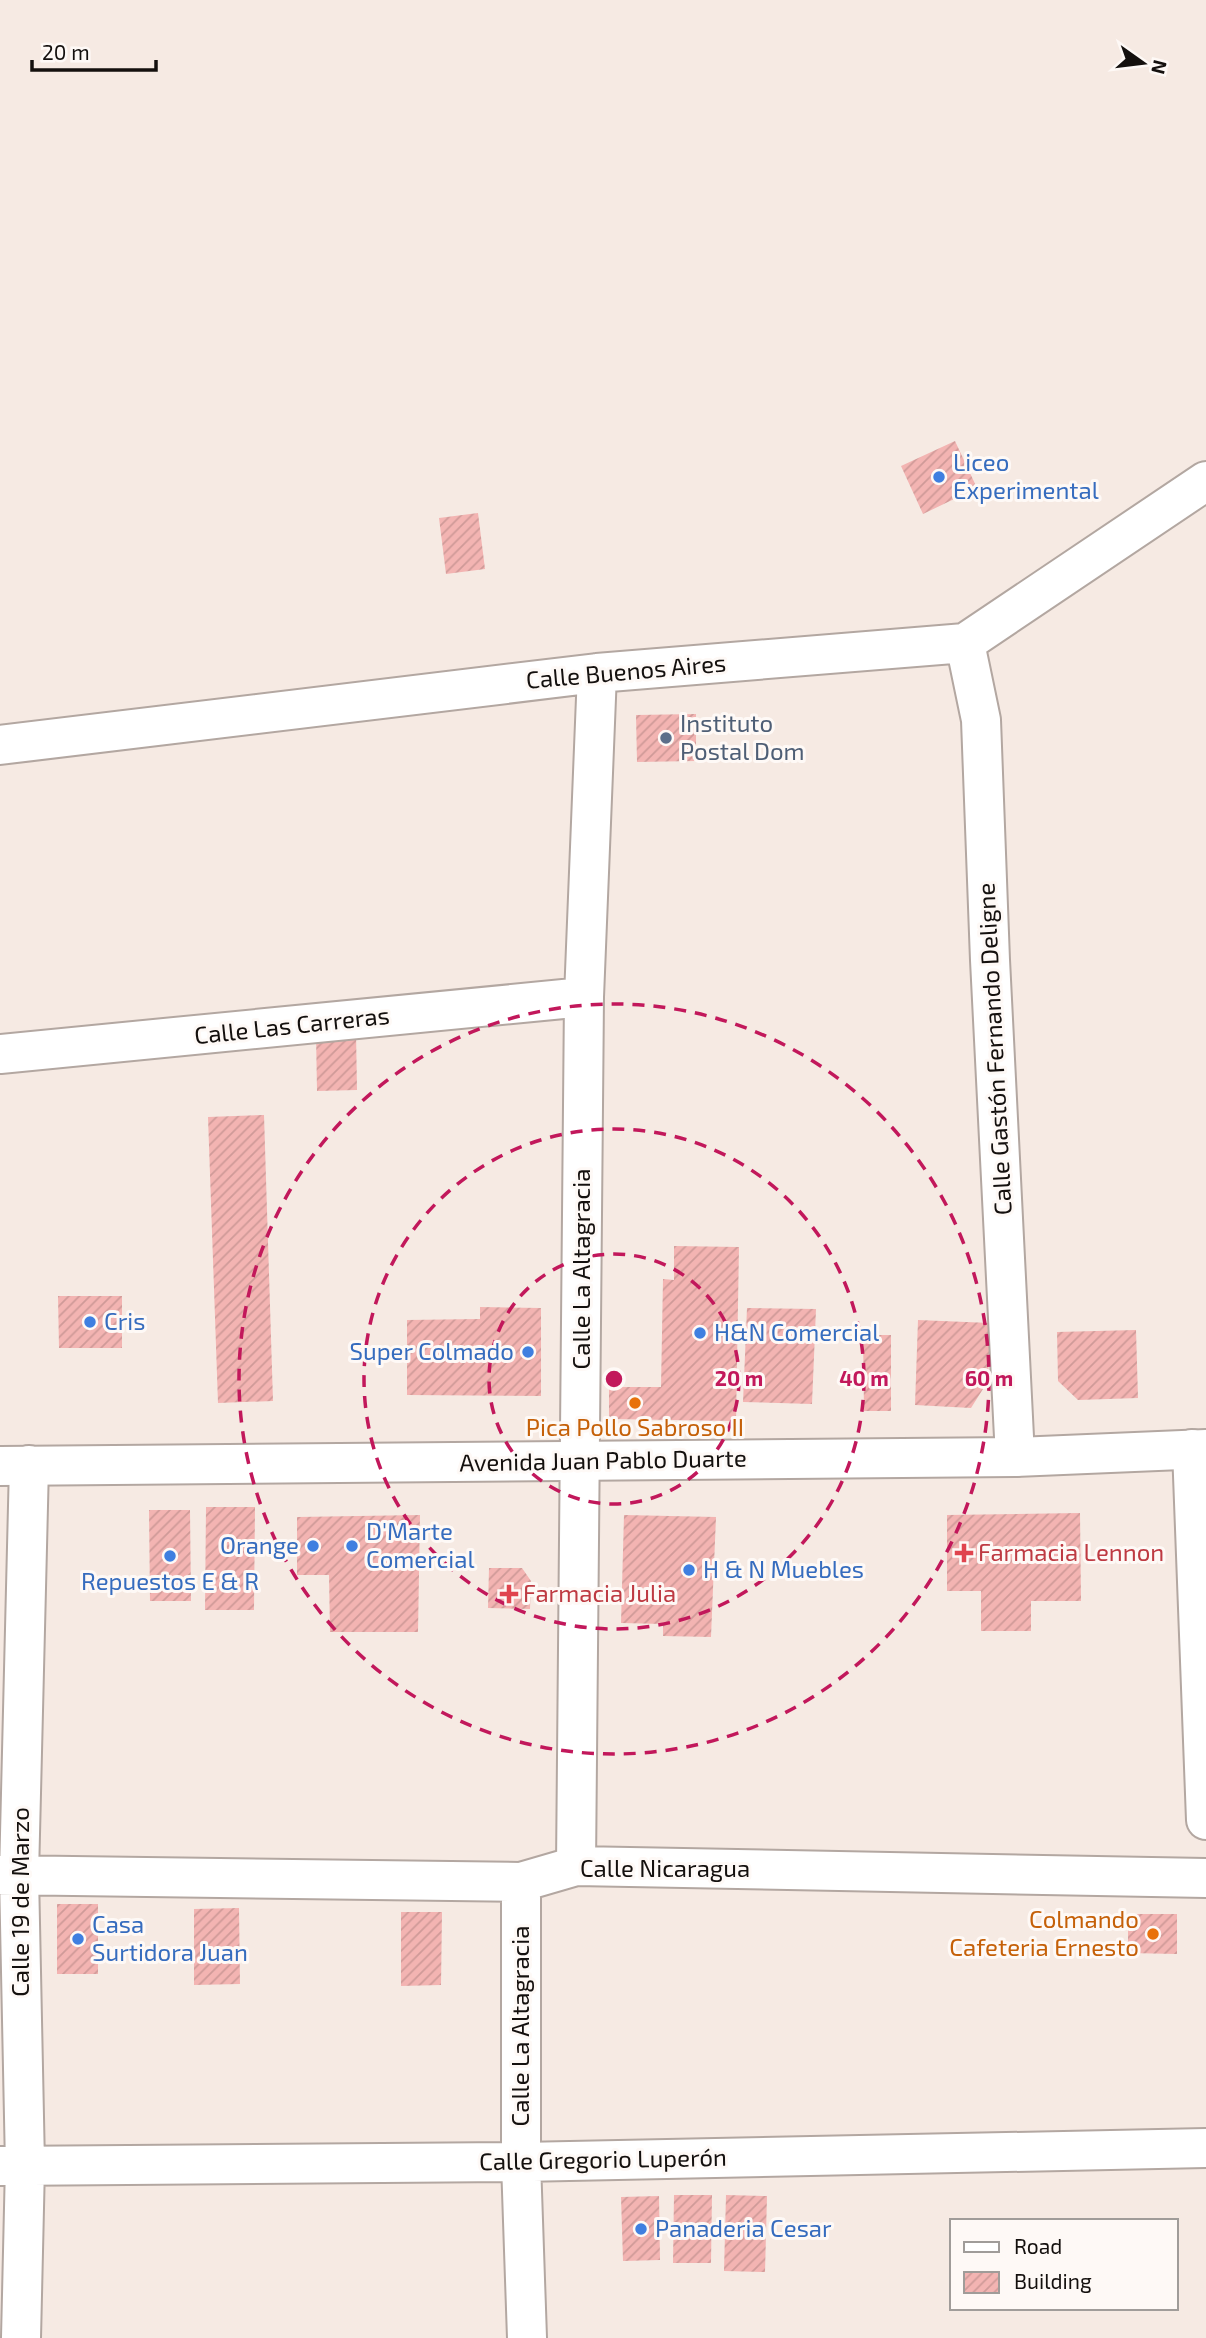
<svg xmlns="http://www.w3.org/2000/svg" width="1206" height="2338" font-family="'Exo 2',sans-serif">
	<defs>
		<pattern id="building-hatch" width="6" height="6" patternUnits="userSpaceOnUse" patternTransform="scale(1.75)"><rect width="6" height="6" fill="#f3b4b2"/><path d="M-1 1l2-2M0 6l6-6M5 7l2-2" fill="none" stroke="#cf9a98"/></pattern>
	</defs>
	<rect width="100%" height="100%" fill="#f6eae3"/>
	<path fill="url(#building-hatch)" d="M955 441 977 488 923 514 901 466Z
		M478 513 485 569 446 574 439 518Z
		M696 714V761L637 762 636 715Z
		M356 1032 357 1090 317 1091 316 1033Z
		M264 1115 273 1401 218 1403 208 1117Z
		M674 1246 739 1247 736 1421 609 1419V1387H661L663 1279 674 1280Z
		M58 1296H122V1348H59Z
		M480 1307 541 1308V1396L407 1395V1320L480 1319Z
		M747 1308 816 1309 812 1404 743 1402Z
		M918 1320 990 1323 988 1381 971 1408 915 1405Z
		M1136 1330 1138 1398 1078 1400 1058 1381 1057 1332Z
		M863 1335H891V1411H864Z
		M206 1507H255L254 1610H205Z
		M149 1510H190L191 1601H150Z
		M1080 1513 1081 1601H1031V1631H981V1591H947V1515Z
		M420 1515 418 1632H330L329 1575H297V1517Z
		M624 1515 716 1517 711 1637 663 1636V1624L621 1623Z
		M489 1568H522L531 1581 530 1609 488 1608Z
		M57 1904H98V1974H57Z
		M239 1908 240 1984 194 1985V1909Z
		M401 1912H442L441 1985 401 1986Z
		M1128 1914H1177V1954L1128 1953Z
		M674 2195H712L711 2263H673Z
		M726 2195 767 2196 765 2272 724 2271Z
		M659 2196 660 2260 623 2261 621 2197Z"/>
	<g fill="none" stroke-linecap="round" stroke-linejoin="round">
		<defs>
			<path id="minor" d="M965 643 981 720 990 960 1015 1457
				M0 745 597 673 965 643 1206 481
				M0 1054 584 997
				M1192 1449 1206 1820
				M576 1866 584 997 597 673
				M0 1875 521 1882 576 1866 1206 1878
				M521 1882V2162L527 2338
				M0 2166 521 2162 1206 2148
				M21 2338 25 2165 19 1875 29 1465"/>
			<path id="secondary" d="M0 1466 1015 1457 1206 1449"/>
		</defs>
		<use href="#minor" stroke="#b3a7a1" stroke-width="42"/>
		<use href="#secondary" stroke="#b3a7a1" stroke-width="42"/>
		<use href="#minor" stroke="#fff" stroke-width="38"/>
		<use href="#secondary" stroke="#fff" stroke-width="38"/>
	</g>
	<g fill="none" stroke="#c2185b" stroke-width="3.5" stroke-dasharray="12 9">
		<circle cx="614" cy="1379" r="125"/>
		<circle cx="614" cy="1379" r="250"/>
		<circle cx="614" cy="1379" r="375"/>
	</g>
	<g fill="#3f7fe0" stroke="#fef9f6" stroke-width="2.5">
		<circle cx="939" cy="477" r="7"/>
		<circle cx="90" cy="1322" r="7"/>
		<circle cx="700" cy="1333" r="7"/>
		<circle cx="528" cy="1352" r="7"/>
		<circle cx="313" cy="1546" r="7"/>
		<circle cx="352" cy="1546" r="7"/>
		<circle cx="170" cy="1556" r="7"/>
		<circle cx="689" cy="1570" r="7"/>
		<circle cx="78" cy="1939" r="7"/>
		<circle cx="641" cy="2229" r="7"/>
	</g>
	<circle fill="#5c6f8a" stroke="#fef9f6" stroke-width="2.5" cx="666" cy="738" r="7"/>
	<g fill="#e8710a" stroke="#fef9f6" stroke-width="2.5">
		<circle cx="635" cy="1403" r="7"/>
		<circle cx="1153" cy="1934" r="7"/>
	</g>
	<g fill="#e0444e" stroke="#fef9f6" stroke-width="2.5">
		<path d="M960.5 1542.5h7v7h7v7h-7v7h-7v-7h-7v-7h7z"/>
		<path d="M505.5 1583.5h7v7h7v7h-7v7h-7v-7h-7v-7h7z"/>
	</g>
	<g text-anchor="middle" stroke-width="6" stroke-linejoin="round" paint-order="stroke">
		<g font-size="24" fill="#366cbe" stroke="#fef9f6" text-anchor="start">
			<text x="953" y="471">Liceo<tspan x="953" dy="28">Experimental</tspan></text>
			<text x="104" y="1330">Cris</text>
			<text x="714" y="1341">H&amp;N Comercial</text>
			<text x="514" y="1360" text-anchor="end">Super Colmado</text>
			<text x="366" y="1540">D'Marte<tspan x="366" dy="28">Comercial</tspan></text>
			<text x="299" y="1554" text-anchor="end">Orange</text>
			<text x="703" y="1578">H &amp; N Muebles</text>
			<text x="170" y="1590" text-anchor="middle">Repuestos E &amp; R</text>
			<text x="92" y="1933">Casa<tspan x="92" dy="28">Surtidora Juan</tspan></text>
			<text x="655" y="2237">Panaderia Cesar</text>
		</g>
		<g font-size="24" fill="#14100e" stroke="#fef9f6">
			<text transform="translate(626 672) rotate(-5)" y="8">Calle Buenos Aires</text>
			<text transform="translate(292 1026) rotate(-6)" y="8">Calle Las Carreras</text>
			<text transform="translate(995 1049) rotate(-93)" y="8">Calle Gastón Fernando Deligne</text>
			<text transform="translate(582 1269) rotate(-90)" y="8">Calle La Altagracia</text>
			<text transform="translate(603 1461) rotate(-1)" y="8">Avenida Juan Pablo Duarte</text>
			<text x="665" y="1877">Calle Nicaragua</text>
			<text transform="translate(21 1902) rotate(-90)" y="8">Calle 19 de Marzo</text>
			<text transform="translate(521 2026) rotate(-90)" y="8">Calle La Altagracia</text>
			<text transform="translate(603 2160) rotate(-1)" y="8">Calle Gregorio Luperón</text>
		</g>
		<g font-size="24" fill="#4e5e75" stroke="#fef9f6" text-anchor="start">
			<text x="680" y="732">Instituto<tspan x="680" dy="28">Postal Dom</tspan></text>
		</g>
		<g font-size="24" fill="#c56008" stroke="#fef9f6">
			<text x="635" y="1436">Pica Pollo Sabroso II</text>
			<text x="1139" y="1928" text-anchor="end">Colmando<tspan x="1139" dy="28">Cafeteria Ernesto</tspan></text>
		</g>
		<g font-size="24" fill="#be3a42" stroke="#fef9f6" text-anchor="start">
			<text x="978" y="1561">Farmacia Lennon</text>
			<text x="523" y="1602">Farmacia Julia</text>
		</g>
	</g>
	<circle cx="614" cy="1379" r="10" fill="#c2185b" stroke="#fef9f6" stroke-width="3.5"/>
	<g font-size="21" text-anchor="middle" font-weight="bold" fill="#c2185b" stroke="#fef9f6" stroke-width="6" stroke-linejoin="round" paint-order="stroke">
		<text x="739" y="1386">20 m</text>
		<text x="864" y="1386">40 m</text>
		<text x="989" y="1386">60 m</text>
	</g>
	<rect x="950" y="2219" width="228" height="91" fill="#fef9f6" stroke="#a09c99" stroke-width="2"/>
	<rect x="964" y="2242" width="35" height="10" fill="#ffffff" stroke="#a09c99" stroke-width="2"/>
	<text x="1014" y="2254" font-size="21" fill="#14100e">Road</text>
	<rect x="964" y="2272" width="35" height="21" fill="url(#building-hatch)" stroke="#a09c99" stroke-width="2"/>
	<text x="1014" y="2289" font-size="21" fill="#14100e">Building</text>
	<g transform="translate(1143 63) rotate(104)" stroke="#fef9f6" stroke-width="5" paint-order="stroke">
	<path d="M0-5L12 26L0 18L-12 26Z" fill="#14100e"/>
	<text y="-10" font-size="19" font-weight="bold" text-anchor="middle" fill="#14100e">N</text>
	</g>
	<path d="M32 60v10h124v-10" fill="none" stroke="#14100e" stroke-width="3.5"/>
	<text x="42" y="60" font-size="21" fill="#14100e" stroke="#fef9f6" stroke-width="5" paint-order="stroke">20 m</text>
</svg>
